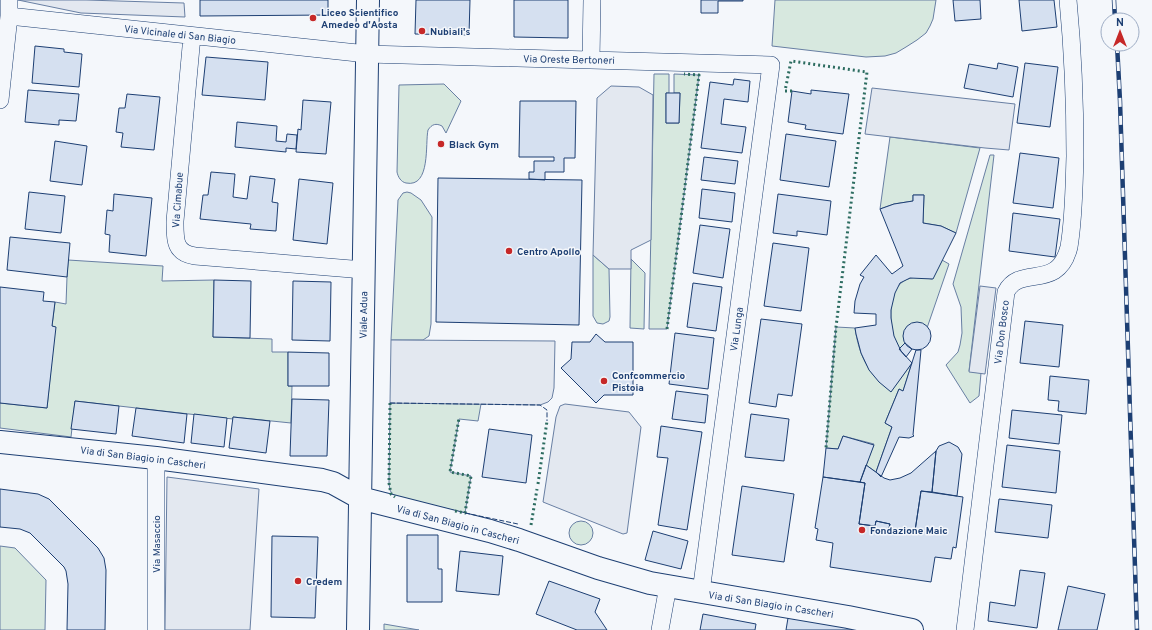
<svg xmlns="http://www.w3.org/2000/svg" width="1152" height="630" font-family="Overpass,sans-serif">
	<rect width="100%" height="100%" fill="#f4f7fb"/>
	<path fill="#d7e8df" stroke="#687fa3" d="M775 0H936L933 19 930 26 926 33 917 40 906 47 896 53 885 56 866 57 772 46Z
		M654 74H669V93H666V123H679L680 93H674V74L699 75 667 329H649Z
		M444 84 461 101 446 133 442 126C436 123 432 124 428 130 425 143 431 188 406 183 401 182 398 177 397 172L399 85Z
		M890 137 980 148 956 233 941 226 923 223 924 195H913V201L894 204 880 209Z
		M990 155H994L969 371 981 373 979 396 970 403 946 365 958 352 960 345 962 333 961 307 953 284Z
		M407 192 411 193 421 200 432 217 431 324 429 336 423 340H391L398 200 403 193Z
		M593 255 609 269 610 317 609 321 603 324 597 323 593 316Z
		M631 259 645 273 644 329 630 328Z
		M68 260 163 266 162 281 214 280 213 337 272 339V352H288V386H292L291 423 233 417V419L75 401 71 437 0 428V403L47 408 55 327 52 326 55 302 66 304 67 277Z
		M942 260 949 264 927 328 920 323C908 323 900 332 905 343L899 349C897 344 894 339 893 334 889 317 888 283 911 278 918 276 926 278 932 279Z
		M836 327 855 328C859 355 868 375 891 391L912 363 903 391 899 389 885 423 892 427 876 472 866 465 874 444 843 436 838 449 826 448Z
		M390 403 481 404 478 421 459 419 450 472 471 476 465 513 393 496 390 490 389 483Z
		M569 533a12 12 0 1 1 24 0a12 12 0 1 1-24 0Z
		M0 546 15 548 46 580 45 630H0Z
		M384 624 419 630H384Z"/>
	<path fill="#e3e8f0" stroke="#687fa3" d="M18 0H86L184 3 185 17 81 13Z
		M611 86 639 87 653 95 651 240 631 250V269H609L593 255 597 98Z
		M872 88 1015 104 1009 150 985 148 865 134Z
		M980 286 996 288 985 374 969 372Z
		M391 340 555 341 554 388 552 398 548 402 540 405 390 403Z
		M565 404 629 412 641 427 627 533 623 534 543 502 556 417 560 406Z
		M167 477 259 489 250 630H165Z"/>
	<path fill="#d5e0f0" stroke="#1d3f73" d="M200 0H328V15L200 16Z
		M416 0H470L469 35 415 34Z
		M514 0H568V38L514 37Z
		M701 0H743V1H718V13H701Z
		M953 0H980L981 19 955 21Z
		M1019 0H1054L1057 27 1022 31Z
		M35 46 64 49V52L82 54 79 87 32 83Z
		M206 57 268 62 265 100 202 95Z
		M998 63 1018 67 1013 97 964 88 969 64 997 69Z
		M1025 63 1058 67 1050 127 1017 123Z
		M734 79 750 81 748 102 724 99 721 124 746 127 742 153 701 148 710 82 733 85Z
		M28 90 79 94 76 121 59 120V125L25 122Z
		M811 90 849 94 843 134 805 129 806 125 788 122 792 91 811 94Z
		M666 93H680L679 123H666Z
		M127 94 160 97 154 150 121 147 123 133 116 132 119 108H125Z
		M303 100 331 102 326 154 296 152 298 129 301 130Z
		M520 101H576L575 158H564V172H545V180L529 179V172H534V161H554V157H519Z
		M237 122 277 126 276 141 286 142 287 134 297 135 296 149 286 148V152L235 147Z
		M786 134 836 141 829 187 780 180Z
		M55 141 87 146 82 185 50 181Z
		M1020 153 1059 158 1053 208 1013 203Z
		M704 157 738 161 735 184 701 180Z
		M211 172 235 174 233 197 247 199 250 176 275 179 272 202 278 203 276 231 250 229 251 224 200 219 203 195H208Z
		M438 178 582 180 579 325 436 322Z
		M299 179 333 183 327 244 293 240Z
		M702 189 735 193 732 222 699 218Z
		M29 192 65 196 61 233 25 229Z
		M114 194 152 198 146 256 109 252 110 235 105 234 107 210 113 211Z
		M778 194 831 201 827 235 797 231V236L773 233Z
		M913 195H924L923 223 941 226 956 233 933 279 910 278 900 283 895 293 891 310V318L894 336 901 351 912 363 891 392 879 382 869 370 861 353 856 334 855 328 876 325V314L854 313 855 301 860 284 864 277 860 275 876 255 892 274 903 266 880 209 894 204 913 201Z
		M1013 213 1060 219 1055 257 1009 251Z
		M700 225 730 229 723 278 693 273Z
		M10 237 70 243 67 277 7 270Z
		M773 243 809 248 801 311 764 306Z
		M214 280 251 281 250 338 213 337Z
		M293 281 331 282 330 341 292 340Z
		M693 283 722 287 716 331 687 327Z
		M0 287 44 292 43 301 55 302 52 326 56 327 47 408 0 403Z
		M761 319 802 324 792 396 778 394 776 407 749 403Z
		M1025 321 1063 325 1059 367 1020 363Z
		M903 336a14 14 0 1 1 28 0a14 14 0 1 1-28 0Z
		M675 333 714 338 708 389 669 384Z
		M596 334 605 342H633V395H604L596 403 561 368 571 359 572 342H590Z
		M905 343 912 349 906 357 899 349Z
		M916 350H921L913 435 914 436 909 438 899 437 881 477 876 472 892 427 885 423 899 389 903 391Z
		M288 352 329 353V386H288Z
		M1050 376 1089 380 1086 414 1058 411 1059 401 1048 400Z
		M676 391 708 395 705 423 672 419Z
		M292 399 329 400 327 456H290Z
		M75 401 119 406 116 434 71 429Z
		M136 408 187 414 184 443 132 436Z
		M1012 410 1062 415 1059 444 1009 438Z
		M194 414 227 418 224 447 191 443Z
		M751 414 789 419 784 461 745 457Z
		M233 417 270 421 266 453 229 448Z
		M661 426 702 432 687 530 658 525 668 458 657 457Z
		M489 429 532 435 526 483 482 477Z
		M843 436 874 445 860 482 823 477 826 448 838 449Z
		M949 442 958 447 962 454 957 496 932 492 936 451 939 446Z
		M1007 445 1060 451 1056 493 1002 487Z
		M936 451 932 492 921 491 915 531 889 528 890 524 876 521 875 526 859 524 865 483 860 482 866 465 884 478 890 480 900 478 911 473Z
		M823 477 865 483 859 524 875 526 876 521 890 524 889 528 915 531 921 491 963 497 956 548 953 547 951 559 935 557 931 582 830 567 833 543 816 540 818 529 815 528Z
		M742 486 794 494 784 562 732 555Z
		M0 489 38 494 49 499 98 548 104 558 106 570 105 630H67L68 584 66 571 64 567 30 533 20 529 0 527Z
		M999 499 1052 505 1048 538 995 532Z
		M653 531 688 541 681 569 645 560Z
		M407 535H438V569H442V602H407Z
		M272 536 318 537 315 618 271 617Z
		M460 551 503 556 499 595 456 591Z
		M1020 570 1045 573 1037 628 988 621 990 602 1015 606Z
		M549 581 600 599 595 612 607 630H577L536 614Z
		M1068 586 1105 594 1097 630H1058Z
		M703 614 756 624 755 630H700Z
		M788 618 836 624 856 630H786Z"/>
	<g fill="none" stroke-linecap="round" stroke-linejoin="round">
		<defs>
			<path id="street" d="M9 16 367 54 771 65 701 592
				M192 36 175 221C175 239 174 253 195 256L364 270
				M591 60 592 0
				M0 100 9 16V0
				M156 630V458
				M660 630 668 586
				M965 630 1006 292C1020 264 1058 292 1069 247 1074 217 1074 186 1075 156 1075 104 1073 52 1068 0"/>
			<path id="secondary" d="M0 442 156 458 322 480 333 483 360 498 490 531 519 540 598 568 650 583 848 617 912 630
				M358 630 368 0"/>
		</defs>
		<use href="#street" stroke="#1d3f73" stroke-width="18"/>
		<use href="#secondary" stroke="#1d3f73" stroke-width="24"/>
		<use href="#street" stroke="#f4f7fb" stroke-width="17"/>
		<use href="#secondary" stroke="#f4f7fb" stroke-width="22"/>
		<defs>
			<path id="rail" d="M1114 0 1115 20
				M1117 44 1120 101 1137 630"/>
		</defs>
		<use href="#rail" stroke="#1d3f73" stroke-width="4.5"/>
		<use href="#rail" stroke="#f4f7fb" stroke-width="3" stroke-dasharray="9" stroke-linecap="butt"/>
		<path stroke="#2c6c60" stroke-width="3" stroke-dasharray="2 3" stroke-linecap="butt" d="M792 91H785L791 61 867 72 836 327 826 448
			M667 329 699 75 684 74
			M390 403 389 483 391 494 395 497
			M538 484 547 421
			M455 511 465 513 471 476 450 472 459 418
			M531 525 537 489"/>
		<path stroke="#1d3f73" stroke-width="1" stroke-dasharray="5 2" stroke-linecap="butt" d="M390 403 540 405 547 410V421
			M465 513 518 524"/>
	</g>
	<g fill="#c62828" stroke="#f4f7fb" stroke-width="1.5">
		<circle cx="313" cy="18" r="4"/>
		<circle cx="422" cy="31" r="4"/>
		<circle cx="441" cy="144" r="4"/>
		<circle cx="509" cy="251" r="4"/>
		<circle cx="604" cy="381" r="4"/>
		<circle cx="862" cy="530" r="4"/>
		<circle cx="298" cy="581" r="4"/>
	</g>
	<g text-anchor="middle" stroke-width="3" stroke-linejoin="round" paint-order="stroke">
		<g font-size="10" font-weight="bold" fill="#1d3f73" stroke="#f4f7fb" text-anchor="start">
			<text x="321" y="16">Liceo Scientifico<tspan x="321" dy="12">Amedeo d'Aosta</tspan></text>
			<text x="430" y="35">Nubiali's</text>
			<text x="449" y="148">Black Gym</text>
			<text x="517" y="255">Centro Apollo</text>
			<text x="612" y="379">Confcommercio<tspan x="612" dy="12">Pistoia</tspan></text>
			<text x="870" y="534">Fondazione Maic</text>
			<text x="306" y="585">Credem</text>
		</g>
		<g font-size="10" fill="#1d3f73" stroke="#f4f7fb">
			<text transform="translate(180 34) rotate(6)" y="4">Via Vicinale di San Biagio</text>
			<text transform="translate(569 59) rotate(1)" y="4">Via Oreste Bertoneri</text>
			<text transform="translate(177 200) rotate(-86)" y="4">Via Cimabue</text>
			<text transform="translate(363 315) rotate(-89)" y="4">Viale Adua</text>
			<text transform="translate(736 329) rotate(-82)" y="4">Via Lunga</text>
			<text transform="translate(1001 332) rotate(-83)" y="4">Via Don Bosco</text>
			<text transform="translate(143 457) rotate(7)" y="4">Via di San Biagio in Cascheri</text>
			<text transform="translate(458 524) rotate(15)" y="4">Via di San Biagio in Cascheri</text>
			<text transform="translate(156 544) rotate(-90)" y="4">Via Masaccio</text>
			<text transform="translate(771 604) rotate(9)" y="4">Via di San Biagio in Cascheri</text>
		</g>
	</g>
	<g transform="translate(1120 32)"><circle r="19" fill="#f4f7fb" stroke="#9eadc5"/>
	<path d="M0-3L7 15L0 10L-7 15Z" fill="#c62828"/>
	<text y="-6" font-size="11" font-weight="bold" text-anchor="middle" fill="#1d3f73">N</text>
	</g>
</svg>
